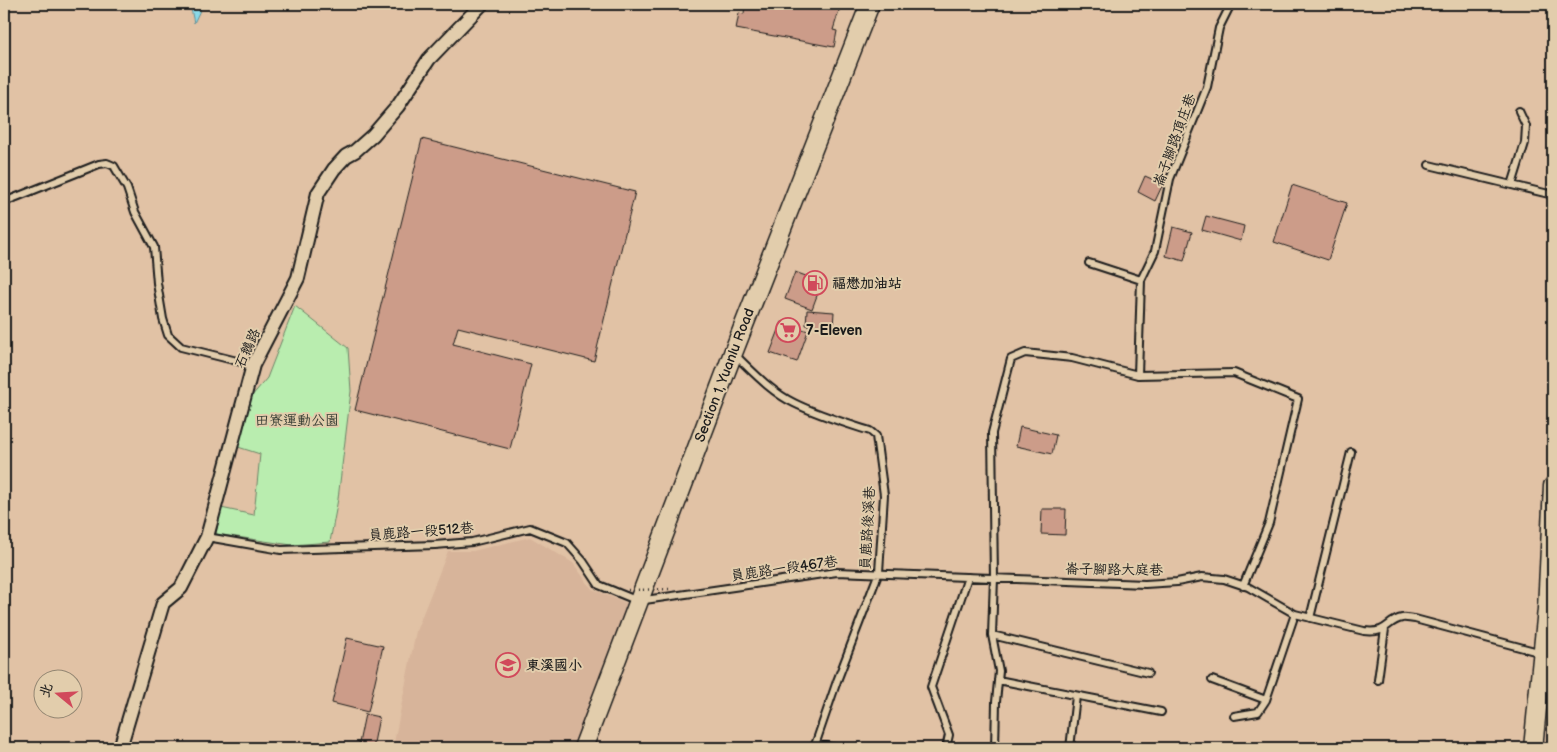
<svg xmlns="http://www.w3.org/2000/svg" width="1557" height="752" font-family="'Balsamiq Sans','LXGW WenKai TC',sans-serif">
	<rect width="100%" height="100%" fill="#e1c2a5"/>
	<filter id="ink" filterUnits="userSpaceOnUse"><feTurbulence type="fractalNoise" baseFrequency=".02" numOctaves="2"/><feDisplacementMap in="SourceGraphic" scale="10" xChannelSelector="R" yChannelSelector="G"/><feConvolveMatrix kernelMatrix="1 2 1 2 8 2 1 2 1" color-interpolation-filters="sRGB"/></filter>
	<g filter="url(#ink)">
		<path fill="#d7b49a" d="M530 537 573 563 592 589 628 604 577 748H393L416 631 448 551H473Z"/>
		<path fill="#b9edaf" stroke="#6a8466" d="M295 306 348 348 351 391 338 499 330 542 292 545 216 534 221 508 254 515 260 454 238 447 251 397 267 378Z"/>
		<path fill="#8ad9e8" stroke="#5e8d96" d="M190 4H203L194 23Z"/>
		<path fill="#cc9c89" stroke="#1c1c1c" d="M745 4H841L833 30 837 31 834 47 736 29 739 13 744 14Z
			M422 139 635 192 594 361 458 327 453 344 531 364 510 449 355 410Z
			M1145 176 1163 184 1155 201 1138 192Z
			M1292 185 1347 203 1328 260 1274 242Z
			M1206 216 1244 226 1241 241 1202 230Z
			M1173 227 1192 232 1184 261 1166 256Z
			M795 272 822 282 812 309 785 299Z
			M807 310 834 312 833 327 806 325Z
			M782 322 808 331 797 362 770 353Z
			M1020 427 1056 435 1052 454 1016 446Z
			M1042 509H1066L1065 535 1041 534Z
			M347 638 383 646 368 712 332 703Z
			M365 714 379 717 373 748H358Z"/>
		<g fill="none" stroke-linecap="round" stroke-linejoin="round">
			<defs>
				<path id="lane" d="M1231 4 1219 28 1207 87 1170 179 1155 251 1141 280 1138 375 1234 373 1298 399 1269 523 1243 586
					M1429 165 1553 195
					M1512 185 1525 143 1526 126 1519 111
					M4 202 99 164 107 163 114 166 127 188 135 212 154 247 157 283 163 319 168 335 181 347 253 365
					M1089 263 1141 280
					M734 354C752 371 771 392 794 403 818 415 845 423 870 431L876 436 884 495 879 572 837 681 814 748
					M207 537 281 550 435 545 472 542 530 528 567 543 583 561 599 585 638 601 837 572 1145 584 1177 582 1202 577 1224 579 1248 587 1295 614 1364 631C1389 634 1386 621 1402 618 1406 617 1411 619 1415 619L1542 653
					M1310 618 1351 452
					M992 635 1148 673
					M998 680 1161 712
					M1212 680 1266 700
					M1378 680 1385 629
					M1234 716 1258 712 1266 700 1295 614
					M815 744 836 748
					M946 748 949 735 931 687 968 577
					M995 748 996 702 999 671 992 635 994 578 992 433 1011 359 1025 353 1072 358 1138 375
					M1070 748 1076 696"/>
				<path id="street" d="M120 748 163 603 181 588 207 537 253 365 298 278 318 193 334 169 346 156 355 151 373 135 398 106 429 59 482 4"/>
				<path id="secondary" d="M583 748 733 353 870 4
					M1533 748 1547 609 1553 486"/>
			</defs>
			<use href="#lane" stroke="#1c1c1c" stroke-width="10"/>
			<use href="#street" stroke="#1c1c1c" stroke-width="16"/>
			<use href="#secondary" stroke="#1c1c1c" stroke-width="21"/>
			<use href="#lane" stroke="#e2cdac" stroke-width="6"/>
			<use href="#street" stroke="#e2cdac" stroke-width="12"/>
			<use href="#secondary" stroke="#e2cdac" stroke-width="18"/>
			<path stroke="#1c1c1c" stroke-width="2.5" stroke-dasharray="1 4" stroke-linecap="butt" d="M628 590 673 589"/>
		</g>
	</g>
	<defs>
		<symbol id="fuel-ring" viewBox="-11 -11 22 22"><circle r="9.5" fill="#e2cdac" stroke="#d1495b" stroke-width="1.5"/><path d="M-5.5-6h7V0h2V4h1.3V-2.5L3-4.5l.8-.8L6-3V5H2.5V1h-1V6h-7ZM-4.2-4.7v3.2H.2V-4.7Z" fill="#d1495b"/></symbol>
		<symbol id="supermarket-ring" viewBox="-11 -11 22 22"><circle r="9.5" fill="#e2cdac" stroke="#d1495b" stroke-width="1.5"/><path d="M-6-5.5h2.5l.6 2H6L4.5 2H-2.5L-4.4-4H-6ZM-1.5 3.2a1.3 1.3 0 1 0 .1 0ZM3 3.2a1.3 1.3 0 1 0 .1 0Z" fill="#d1495b"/></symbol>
		<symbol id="school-ring" viewBox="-11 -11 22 22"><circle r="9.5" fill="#e2cdac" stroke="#d1495b" stroke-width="1.5"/><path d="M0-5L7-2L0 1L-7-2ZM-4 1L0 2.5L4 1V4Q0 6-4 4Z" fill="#d1495b"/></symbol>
	</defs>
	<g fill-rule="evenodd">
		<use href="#fuel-ring" x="801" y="269" width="28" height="28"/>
		<use href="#supermarket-ring" x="774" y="316" width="28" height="28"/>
		<use href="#school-ring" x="494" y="651" width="28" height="28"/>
	</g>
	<g text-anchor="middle" stroke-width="4" stroke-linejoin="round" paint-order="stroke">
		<g font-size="14" fill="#1c1c1c" stroke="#e2cdac">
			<text transform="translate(1174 140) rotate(-70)" y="5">崙子腳路頂庄巷</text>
			<text transform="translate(247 348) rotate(-66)" y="5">石鵝路</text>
			<text transform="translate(724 375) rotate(-69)" y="5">Section 1, Yuanlu Road</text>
			<text transform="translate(867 528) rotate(-87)" y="5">員鹿路後溪巷</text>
			<text transform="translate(421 531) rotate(-4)" y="5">員鹿路一段512巷</text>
			<text transform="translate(784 568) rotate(-8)" y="5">員鹿路一段467巷</text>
			<text transform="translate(1114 569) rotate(1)" y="5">崙子腳路大庭巷</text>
		</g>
		<g font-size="14" font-weight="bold" fill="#1c1c1c" stroke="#e2cdac" text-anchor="start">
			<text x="832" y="288">福懋加油站</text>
			<text x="806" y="335">7-Eleven</text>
			<text x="526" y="670">東溪國小</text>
		</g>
		<g font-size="14" fill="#343b32" stroke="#e2cdac">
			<text x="297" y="425">田寮運動公園</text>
		</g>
	</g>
	<rect width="1557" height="752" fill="none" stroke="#e2cdac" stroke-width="20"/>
	<rect x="10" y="10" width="1537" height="732" fill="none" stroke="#1c1c1c" stroke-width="2" filter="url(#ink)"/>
	<g transform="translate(58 694) rotate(288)"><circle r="24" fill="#e2cdac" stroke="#938672"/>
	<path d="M0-4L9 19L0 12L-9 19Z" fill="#d1495b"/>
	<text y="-8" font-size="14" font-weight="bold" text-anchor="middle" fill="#1c1c1c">北</text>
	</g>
</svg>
